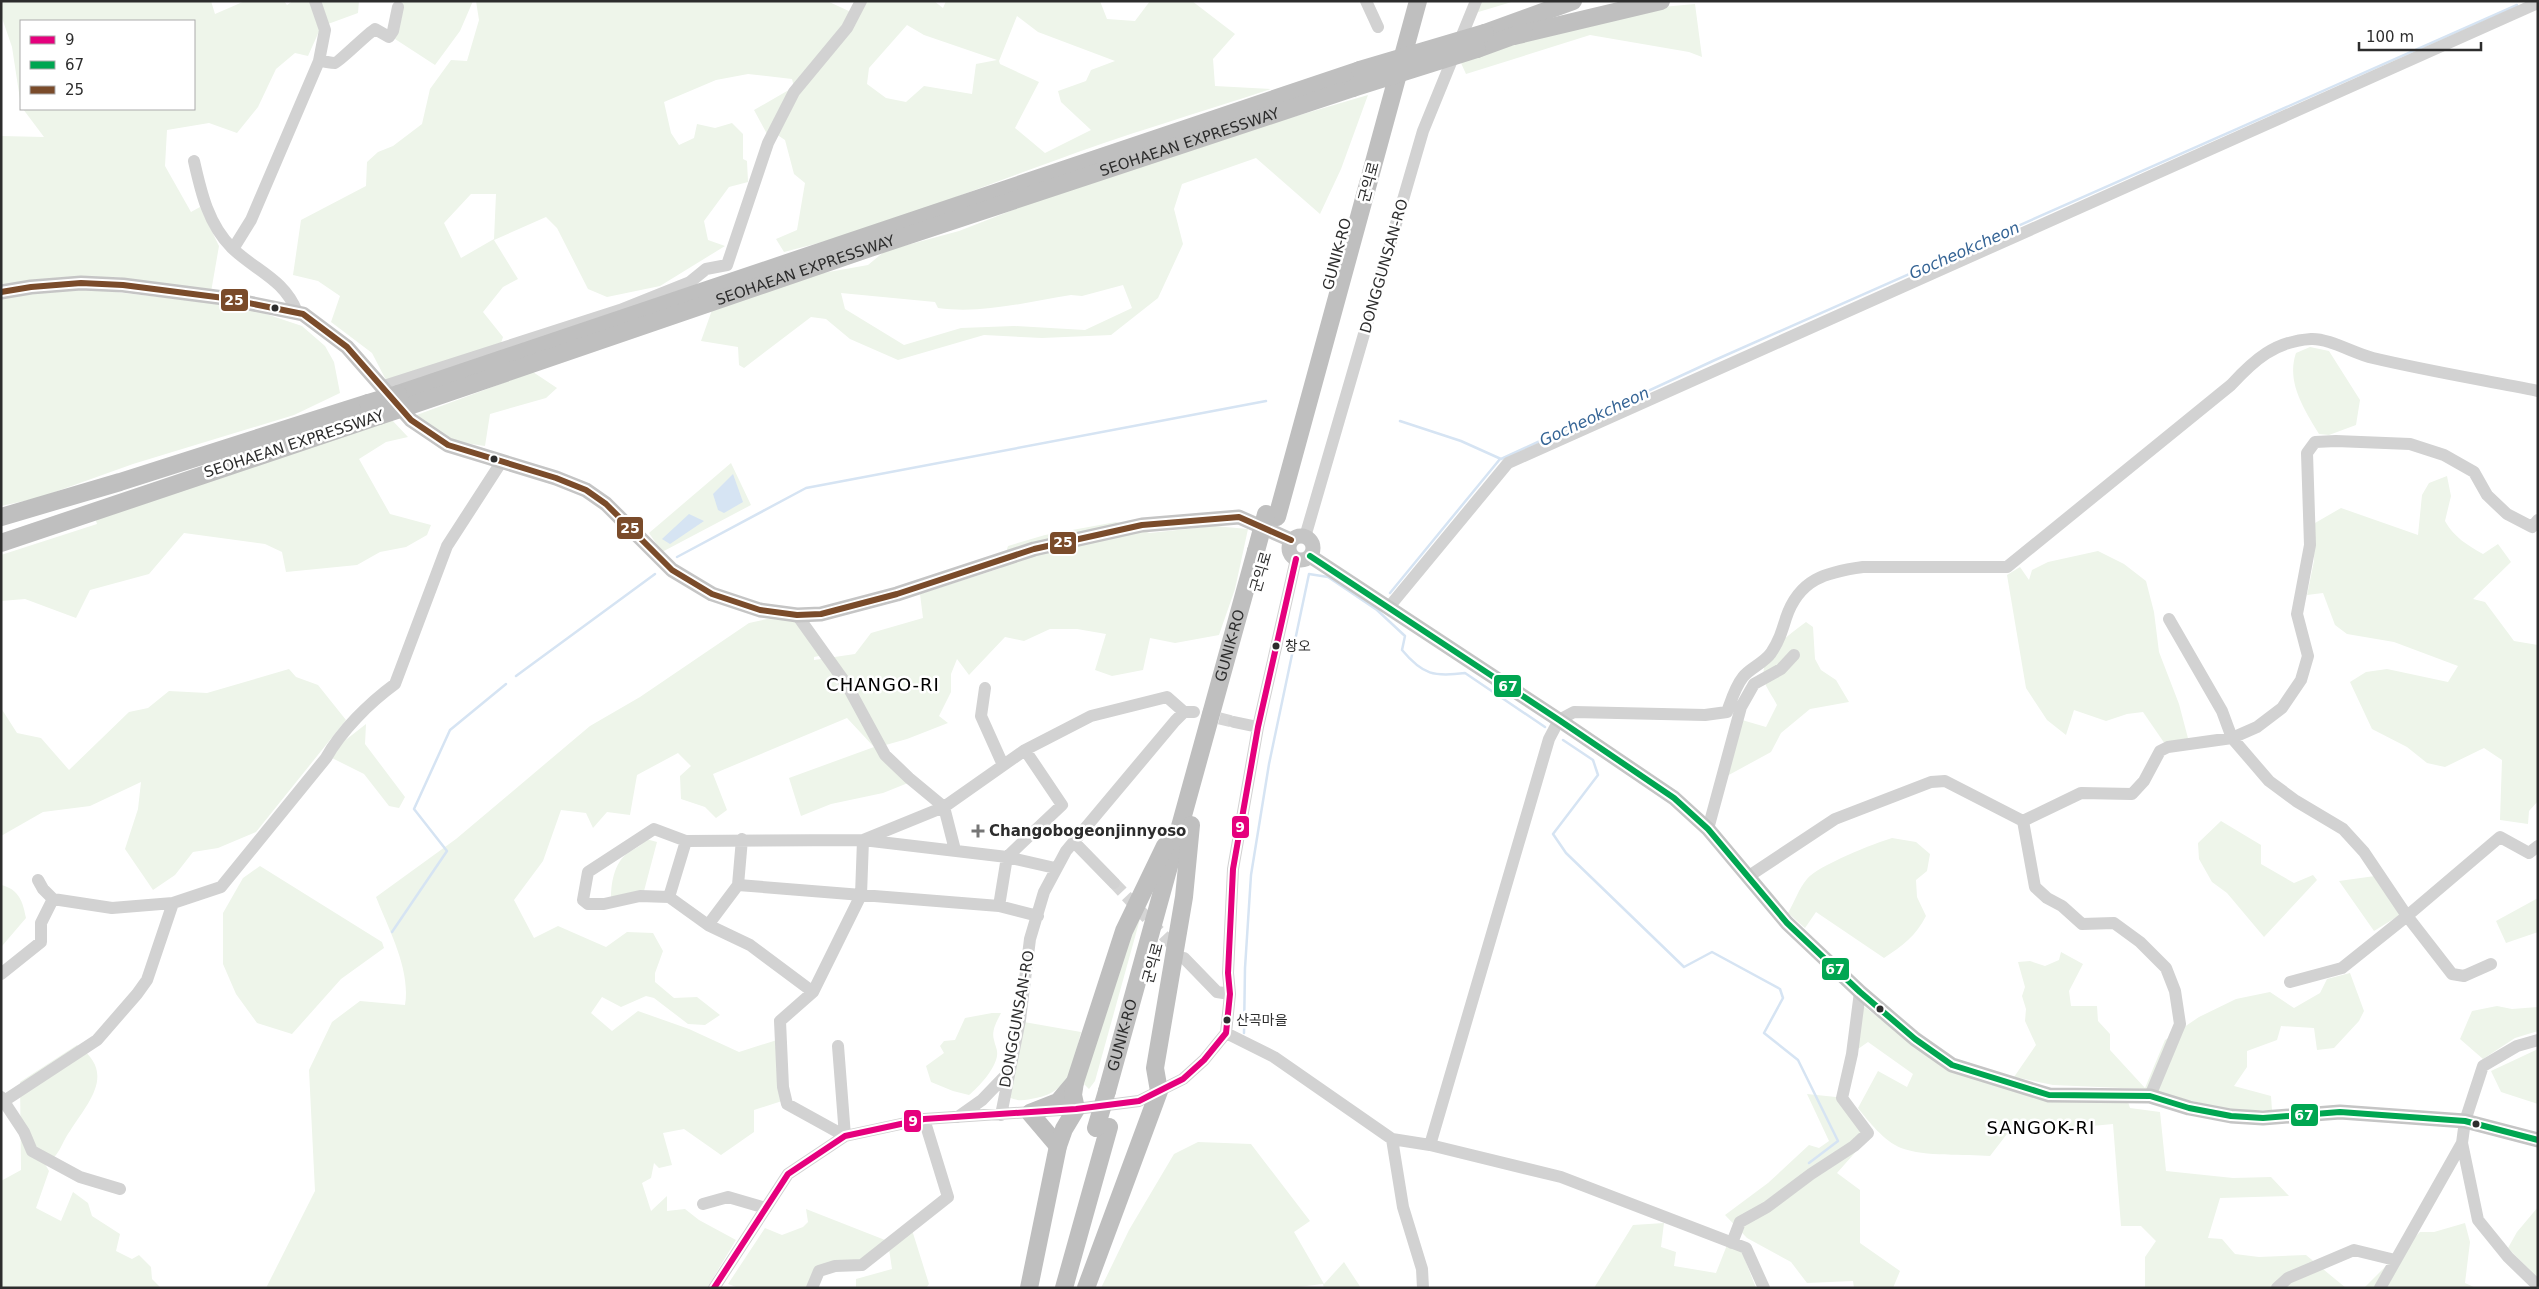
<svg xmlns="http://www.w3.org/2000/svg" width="2539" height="1289" font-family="'DejaVu Sans','Noto Sans KR',sans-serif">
	<rect width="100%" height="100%" fill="#fff"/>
	<path fill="#eef5ea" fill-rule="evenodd" d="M1 1H211L215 14 245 1H284L287 5 293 1H309L321 27 308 56 295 53 276 69 258 107 237 133 209 123 167 130 165 166 191 212 200 207 219 246 211 292 115 277 89 280 107 291 245 307 302 326 325 346 334 362 340 393 294 415 133 464 38 498 1 506V136L44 137 23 109H194V21H21V106L12 47 1 15Z
		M321 1H359L358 13 328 24Z
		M396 1H473L460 31 435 65 395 39Z
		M476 1H827L851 12 857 1H934L943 8 946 1H1100L1107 19 1135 21 1150 1H1192L1235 34 1213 59 1215 86 1271 89C1198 113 1123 135 1051 162 962 194 876 230 784 252L776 239 797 230 805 183 794 174 785 140 776 134H767L754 110 794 87 792 79 748 74 716 80 664 102 671 133 679 145 694 138 697 124 715 128 732 123 743 134V159L747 161 748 182 729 187 704 221 708 240 725 246 660 286 607 297 588 289 557 228 546 217 494 240 518 279 503 287 483 312 503 337 500 346 386 380 372 353 331 322 340 296 318 281 293 275 301 220 366 186 367 162 378 152 393 146 422 124 430 89 451 60 467 61 479 20ZM1017 16 1038 32 1115 61 1091 70 1086 81 1058 91 1061 102 1091 130 1045 153 1015 128 1039 82 1000 64 999 61ZM907 25 924 35 997 60 976 64 972 94 924 86 906 102 886 98 867 84 869 68ZM471 194H496L494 239 461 258 444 223Z
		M1479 1H1515L1475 13Z
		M1695 4 1702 57 1689 52 1590 35 1466 74 1461 63 1531 37 1640 9Z
		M1368 95 1341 169 1320 214 1256 158 1182 184 1174 209 1183 244 1158 298 1111 335 1042 338 984 335 898 360 850 339 826 319 811 317 744 368 739 365 738 347 701 341 712 310 823 273 868 265 885 251 959 231 1087 181 1167 154ZM1123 285 1132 308 1085 330 1014 326 961 328 904 345 845 309 841 293 935 302 938 308C982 314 1027 302 1071 295L1082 296Z
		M2310 347 2329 351 2360 400 2356 425 2329 435 2319 434C2304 409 2286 382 2296 353Z
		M533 372 557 388 546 398 490 414 485 446 452 441 414 416Z
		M391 419 408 437 386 442 359 459 390 514 431 525 427 535 406 547 380 552 357 565 286 572 282 552 265 544 184 533 149 574 90 590 76 618 25 599 1 601V555L97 524 94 514Z
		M731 463 751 505 662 552 649 533Z
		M2447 476 2451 496 2445 521C2454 537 2467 545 2483 554L2498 544 2511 562 2473 599 2485 602 2514 641 2538 645V801L2529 811 2528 824 2500 820 2502 760 2484 748 2445 767 2427 763 2407 747 2372 729 2350 682 2366 672 2387 669 2448 682 2458 666 2394 642 2347 634 2335 625 2323 593 2307 595 2314 561 2315 523 2341 508 2418 535 2422 495 2429 483Z
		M1116 522 1150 533 1214 526 1248 529 1235 589 1219 635 1175 643 1150 638 1143 670 1112 676 1095 670 1106 634 1077 629H1050L1024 641 1005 637 969 675 957 659 951 674V692L939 716 948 723 907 739 875 748 908 783 883 793 831 804 801 816 789 778 874 747 847 718 713 774 727 810 716 818 705 807 681 799 680 776 691 766 678 753 637 775 630 815 607 812 593 828 586 813 561 810 543 861 514 900 534 938 558 926 606 947 627 932 653 933 663 951 655 973V982L674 998 697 997 720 1015 705 1025 688 1024 654 998 646 996 621 1007 602 997 591 1013 612 1031 638 1011 689 1029 739 1052 777 1040 782 1101 754 1110V1132L721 1155 684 1129 663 1133 672 1165 659 1168 654 1163 651 1178 642 1183 651 1211 667 1196V1211L685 1209 699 1220 736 1240 707 1288H266L315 1191 309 1070 332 1022 360 1001 405 1005C411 970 389 930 376 897L456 839 590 726 640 697 749 623 767 619 794 620 824 655 814 657V660L855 654 871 633 923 618 920 594 1001 568 1008 546 1045 535Z
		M2098 551 2124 564 2146 581 2154 612 2159 652 2179 704 2189 742 2165 744 2143 712 2127 714 2106 721 2074 710 2066 735 2047 720 2026 688 2007 575 2020 567 2029 580 2032 570 2048 562Z
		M1806 622 1813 627 1815 659 1821 670 1836 680 1849 702 1810 709 1781 733 1771 752 1727 776 1742 720 1766 727 1777 705C1773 697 1766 688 1764 680 1759 654 1788 636 1806 622Z
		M289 669 296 677 318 685 346 720 256 832 218 848 193 852 175 875 153 890 125 849 138 809 141 782 90 806 43 812 1 836V708L17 733 41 738 69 770 129 712 148 708 169 691 207 693Z
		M366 724 365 744 405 797 399 808 389 806 364 774 332 758 343 742Z
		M2221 821 2261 845V864L2294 883 2313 875 2317 880 2264 937 2227 893 2212 882 2199 859 2198 843Z
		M1892 838 1916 842 1930 854 1927 871 1916 880 1917 897 1926 916C1916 936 1902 946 1884 958L1816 912 1805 928 1788 913C1794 903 1799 888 1807 879 1817 866 1875 843 1892 838Z
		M646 839 657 842 644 891 611 898C611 882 615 859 631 851 639 846 640 847 646 839Z
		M1155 865 1095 1081 1089 1089 1079 1079Z
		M260 866 382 942 384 948 341 979 292 1034 257 1023 236 994 223 964V913L243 878Z
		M2375 876 2400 915 2374 931 2339 881Z
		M1 885C19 889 23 902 26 918L2 946Z
		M2538 898V932L2506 943 2496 921Z
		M2061 952 2083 964 2069 991 2071 1006H2097L2098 1021 2110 1034V1050L2145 1088 2165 1040 2199 1017 2236 999 2270 992 2294 1008 2320 993 2327 979 2350 973 2364 1011 2359 1021 2334 1048 2317 1050 2314 1028 2281 1026 2277 1040 2247 1051V1067L2234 1086 2271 1096 2272 1110H2228L2145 1089 2053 1085 2014 1077 2036 1045 2025 1021 2026 1009 2022 996 2025 987 2018 962 2030 961 2045 966 2059 960Z
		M1862 1005 1949 1070 2128 1102 2130 1108 2160 1112 2166 1171 2233 1178 2271 1177 2289 1196 2220 1198 2208 1238 2222 1239 2235 1254 2259 1257 2306 1255 2346 1288H2145V1257L2156 1241 2141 1226H2121L2113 1124 2007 1134 1990 1156C1965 1154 1925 1157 1901 1148 1884 1141 1869 1122 1858 1108L1878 1071 1907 1087 1913 1074 1868 1042 1858 1049Z
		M2497 1006 2512 1009 2538 1007V1031L2515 1038 2483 1059 2460 1039 2472 1011Z
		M992 1013H1001C997 1021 991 1031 994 1040 995 1046 998 1049 997 1056 995 1069 979 1087 969 1095L953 1091 931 1082 926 1066 944 1053 940 1046 944 1041 955 1040 965 1018Z
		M1024 1022 1081 1032C1073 1063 1072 1091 1036 1098 1026 1100 1018 1102 1009 1097Z
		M77 1045C117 1073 89 1101 70 1131 60 1145 61 1155 45 1164L49 1171 36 1208 61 1221 73 1192 88 1203 92 1216 120 1234 116 1251 132 1259 139 1255 151 1267 152 1279 161 1288H1V1181L21 1170 20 1082Z
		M2538 1049V1104L2501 1092 2491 1071Z
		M1807 1094 1836 1097 1867 1139 1837 1173 1860 1190V1243L1900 1271 1893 1288H1854L1853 1281 1807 1283 1791 1262 1747 1238 1725 1215 1768 1183 1809 1145 1819 1148 1829 1141Z
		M1198 1142 1251 1144 1310 1221 1294 1232 1324 1284 1344 1262 1361 1288H1324L1323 1284 1289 1288H1101L1129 1230 1174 1154Z
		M2538 1207V1279L2508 1248 2517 1232Z
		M806 1209 885 1240 861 1260 836 1262 809 1288H739L728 1284 765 1228 782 1235 803 1227 808 1222Z
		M1664 1223 1661 1247 1676 1252 1674 1266 1716 1273 1727 1245 1742 1252 1756 1288H1594L1633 1225Z
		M2465 1223 2470 1242 2465 1283 2476 1288H2364L2420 1232H2434Z
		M912 1230 929 1284 926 1288H856V1279L892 1269 889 1249Z"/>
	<path fill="#d6e4f3" d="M733 474 743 502 724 513 718 510 713 494Z
		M689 514 704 521 670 544 662 539Z"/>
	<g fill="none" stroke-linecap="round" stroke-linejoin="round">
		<path stroke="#d6e4f3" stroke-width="2.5" d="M1400 421 1461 441 1501 459 1715 360 2517 5
			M677 557 806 488 1266 401
			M1390 593 1500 459
			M516 676 655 574
			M1563 740 1593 760 1598 775 1553 834 1566 853 1684 967 1712 952 1780 989 1783 998 1764 1033 1798 1060 1838 1141 1809 1163
			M392 932 447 851 414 809 450 730 506 684
			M1244 1033 1245 968 1251 875 1269 764 1309 574 1328 577 1377 610 1405 636 1402 650C1423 675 1434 677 1465 673L1545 727"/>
		<path stroke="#d5d5d5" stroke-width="12" stroke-dasharray="12 6" stroke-linecap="butt" d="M1202 714 1234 722
			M1114 883 1179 952"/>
		<path stroke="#d2d2d2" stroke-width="12" d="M315 1 325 30 319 61
			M1366 1 1378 27
			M194 161C201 192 208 224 232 248 256 271 284 279 297 312
			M233 249 251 220 319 61C324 61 330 63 335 63 339 62 367 34 375 29L389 37 393 31 398 7
			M381 387 620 310 690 282 706 269 727 265 768 143 794 92 847 28 861 1
			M1305 537 1423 131 1476 1
			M1389 607 1508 463 2538 3
			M797 615 847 685 885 755 909 778 944 807 955 850
			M2169 619 2222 711 2232 738 2257 727 2282 708 2301 680 2308 656 2297 614 2310 545 2307 453 2315 442 2336 441 2410 444 2444 455 2474 472 2487 495 2507 514 2532 527 2538 520
			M985 688 981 716 1003 765
			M1234 722 1258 727
			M1708 829 1741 707 1754 684 1781 669 1794 655
			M1074 842 1114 883
			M1749 876 1835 819 1931 782 1945 781 2023 821
			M38 880 43 889 53 899
			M738 885 999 906 1038 916
			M669 897 686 841
			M999 906 1007 857 1062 805 1025 750
			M708 925 738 885 742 839
			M1184 958 1217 992 1230 994
			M1 974 41 942V923L53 899 112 908 173 903 221 887 326 758C341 731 369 703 395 684L447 546 502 461
			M2290 982 2342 968 2407 916 2500 837 2529 853 2538 846
			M813 992 750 945 708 925 669 897 640 896 604 904H588L583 900 588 872 654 829 686 841 863 840 1007 857 1055 868
			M1226 1033 1274 1057 1392 1139 1403 1207 1422 1269 1423 1288
			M838 1046 845 1136
			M2150 1096 2180 1024 2175 991 2166 968 2140 942 2114 923 2082 924 2062 906 2047 898 2035 887 2023 821 2081 793 2132 794 2144 781 2160 751 2168 747 2232 738 2269 781 2296 801 2343 829 2364 852 2407 916 2452 974 2464 976 2491 964
			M1 1097 24 1132 32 1151 80 1177 120 1189
			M1 1103 97 1040 137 994 147 980 173 903
			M1001 1115 1020 1020 1030 939 1044 892 1066 851 1175 721 1184 712H1194
			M958 1117 982 1100 1007 1074
			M845 1136 787 1104 783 1087 780 1021 813 992 861 895 863 840 944 807 1025 750 1091 716 1167 697 1184 712
			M1392 1139 1430 1145 1561 1177 1746 1248 1764 1288
			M2462 1143 2478 1220 2508 1257 2538 1286
			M1430 1145 1549 739 1559 720 1574 712 1705 715 1727 712C1731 701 1735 687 1743 677 1750 668 1764 663 1771 653 1779 641 1782 631 1786 618 1799 579 1826 572 1863 567H2007L2231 385C2254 360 2275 341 2311 339 2329 338 2355 354 2373 358 2428 371 2483 380 2538 391
			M703 1204 728 1197 766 1208
			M1732 1243 1740 1222 1767 1207 1811 1174 1854 1146 1868 1133 1842 1098 1852 1054 1860 992
			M714 1288 788 1174 845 1136 924 1119 1076 1109 1139 1101 1183 1079 1204 1060 1226 1033 1230 994 1228 973 1233 869 1258 727 1296 559
			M812 1288 819 1271 835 1266 862 1265 948 1197 924 1119
			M2277 1288 2288 1278 2354 1250 2395 1260
			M2380 1288 2462 1143 2465 1121 2483 1066 2517 1046 2538 1040"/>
		<path stroke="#c5c5c5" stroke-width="15" d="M1 292 31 287 81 283 123 285 224 298 303 314 347 347 411 420 448 445 556 478 586 490 606 504 672 570 712 594 760 610 797 615 821 614 897 594 1034 549 1142 525 1239 517 1291 540
			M1289 548a12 12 0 1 1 24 0a12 12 0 1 1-24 0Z
			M1310 556 1559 720 1674 798 1708 829 1787 923 1860 992 1915 1039 1952 1065 2049 1095 2150 1096 2189 1108 2231 1116 2263 1118 2340 1112 2465 1121 2538 1140"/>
		<g stroke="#bfbfbf" stroke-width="18">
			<path d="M1485 33 1573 1"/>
			<path d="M1514 36 1661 1"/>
			<path d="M1477 49 1524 32"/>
			<path d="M398 394 1360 70"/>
			<path id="s1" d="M409 406 870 248 1353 88"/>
			<path d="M1 517 120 482 368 403"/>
			<path d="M1277 517 1418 1"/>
			<path d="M1 543 379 416"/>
			<path id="s2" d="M1107 1091 1256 551"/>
			<path d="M1058 1146 1030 1113 1058 1102 1075 1082"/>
			<path d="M1029 1288 1058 1146 1064 1129 1076 1109 1073 1095 1075 1082 1124 931 1165 846"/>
			<path d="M1064 1288 1109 1127"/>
			<path d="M1086 1288 1159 1091 1155 1068 1184 897 1191 825"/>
		</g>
		<path stroke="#bfbfbf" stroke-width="18" d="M1360 70 1485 33
			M1353 88 1477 49
			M368 403 398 394
			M379 416 409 406
			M1256 551 1266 514
			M1096 1128 1107 1091"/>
		<defs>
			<path id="bus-1" d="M714 1288 788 1174 845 1136 924 1119 1076 1109 1139 1101 1183 1079 1204 1060 1226 1033 1230 994 1228 973 1233 869 1258 727 1296 559"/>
			<path id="bus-2" d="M1310 556 1559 720 1674 798 1708 829 1787 923 1860 992 1915 1039 1952 1065 2049 1095 2150 1096 2189 1108 2231 1116 2263 1118 2340 1112 2465 1121 2538 1140"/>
			<path id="bus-3" d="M1 292 31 287 81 283 123 285 224 298 303 314 347 347 411 420 448 445 556 478 586 490 606 504 672 570 712 594 760 610 797 615 821 614 897 594 1034 549 1142 525 1239 517 1291 540"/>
		</defs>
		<use href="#bus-1" stroke="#fff" stroke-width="10"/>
		<use href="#bus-2" stroke="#fff" stroke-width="10"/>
		<use href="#bus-3" stroke="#fff" stroke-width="10"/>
		<use href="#bus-1" stroke="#e5007d" stroke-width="6"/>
		<use href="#bus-2" stroke="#00a651" stroke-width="6"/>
		<use href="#bus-3" stroke="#7a4b2a" stroke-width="6"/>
	</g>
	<g fill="#2d2d2d" stroke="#fff" stroke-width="2">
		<circle cx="275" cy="308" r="4.5"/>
		<circle cx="494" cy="459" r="4.5"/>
		<circle cx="1276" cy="646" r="4.5"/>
		<circle cx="1880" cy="1009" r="4.5"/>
		<circle cx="1227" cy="1020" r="4.5"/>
		<circle cx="2476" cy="1124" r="4.5"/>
	</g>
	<path fill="#767676" stroke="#fff" stroke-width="2" d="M975.5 823.5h5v5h5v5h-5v5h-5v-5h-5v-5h5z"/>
	<g text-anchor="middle" stroke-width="5" stroke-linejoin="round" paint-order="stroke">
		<g font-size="14" fill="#2d2d2d" stroke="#fff" text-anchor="start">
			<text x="1285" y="651">창오</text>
			<text x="1236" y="1025">산곡마을</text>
		</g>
		<g font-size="15" fill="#2d2d2d" stroke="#fff">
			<text dy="5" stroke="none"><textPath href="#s1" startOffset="824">SEOHAEAN EXPRESSWAY</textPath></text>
			<text transform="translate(1369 182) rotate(-75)" y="5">군익로</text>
			<text transform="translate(1337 254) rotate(-75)" y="5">GUNIK-RO</text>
			<text transform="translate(1384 266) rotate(-74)" y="5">DONGGUNSAN-RO</text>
			<text dy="5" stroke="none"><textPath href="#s1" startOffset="419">SEOHAEAN EXPRESSWAY</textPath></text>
			<text transform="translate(294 444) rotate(-18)" y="5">SEOHAEAN EXPRESSWAY</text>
			<text transform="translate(1261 572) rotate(-74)" y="5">군익로</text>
			<text dy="5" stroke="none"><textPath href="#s2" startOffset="462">GUNIK-RO</textPath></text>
			<text transform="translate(1153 963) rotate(-75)" y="5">군익로</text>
			<text transform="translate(1017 1019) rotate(-80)" y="5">DONGGUNSAN-RO</text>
			<text dy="5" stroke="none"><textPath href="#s2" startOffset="58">GUNIK-RO</textPath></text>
		</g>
		<g font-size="15" font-weight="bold" fill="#2d2d2d" stroke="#fff" text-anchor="start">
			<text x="989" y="836">Changobogeonjinnyoso</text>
		</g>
		<g font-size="16" font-style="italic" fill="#356495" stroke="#fff">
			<text transform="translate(1964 250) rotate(-24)" y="6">Gocheokcheon</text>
			<text transform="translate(1594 416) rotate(-25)" y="6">Gocheokcheon</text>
		</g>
		<g font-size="18" letter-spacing="1" fill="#000" stroke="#fff">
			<text x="883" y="691">CHANGO-RI</text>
			<text x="2041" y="1134">SANGOK-RI</text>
		</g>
	</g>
	<g stroke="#fff" stroke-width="2">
		<rect x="220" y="288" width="29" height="24" rx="5" fill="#7a4b2a"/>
		<rect x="616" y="516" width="28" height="24" rx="5" fill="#7a4b2a"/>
		<rect x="1049" y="531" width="28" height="24" rx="5" fill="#7a4b2a"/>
		<rect x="1493" y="674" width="29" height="24" rx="5" fill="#00a651"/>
		<rect x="1231" y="815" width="19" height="24" rx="5" fill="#e5007d"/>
		<rect x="1821" y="957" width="29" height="24" rx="5" fill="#00a651"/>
		<rect x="2290" y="1103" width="29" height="24" rx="5" fill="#00a651"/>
		<rect x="903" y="1109" width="19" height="24" rx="5" fill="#e5007d"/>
	</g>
	<g font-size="14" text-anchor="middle" font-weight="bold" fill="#fff">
		<text x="234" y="305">25</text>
		<text x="630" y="533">25</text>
		<text x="1063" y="547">25</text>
		<text x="1508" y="691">67</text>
		<text x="1240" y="832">9</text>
		<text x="1835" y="974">67</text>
		<text x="2304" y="1120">67</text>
		<text x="913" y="1126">9</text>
	</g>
	<rect width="2539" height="1289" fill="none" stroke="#2d2d2d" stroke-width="5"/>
	<rect x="20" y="20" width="175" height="90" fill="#ffffff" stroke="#ababab"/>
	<rect x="30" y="36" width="25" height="8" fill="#e5007d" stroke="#ababab"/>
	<text x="65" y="45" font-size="15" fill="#2d2d2d">9</text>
	<rect x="30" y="61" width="25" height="8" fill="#00a651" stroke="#ababab"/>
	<text x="65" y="70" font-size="15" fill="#2d2d2d">67</text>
	<rect x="30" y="86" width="25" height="8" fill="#7a4b2a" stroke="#ababab"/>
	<text x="65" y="95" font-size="15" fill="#2d2d2d">25</text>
	<path d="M2359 42v8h122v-8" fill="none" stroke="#2d2d2d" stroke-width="2.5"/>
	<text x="2366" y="42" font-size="15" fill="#2d2d2d" stroke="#ffffff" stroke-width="4" paint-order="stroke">100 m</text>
</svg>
